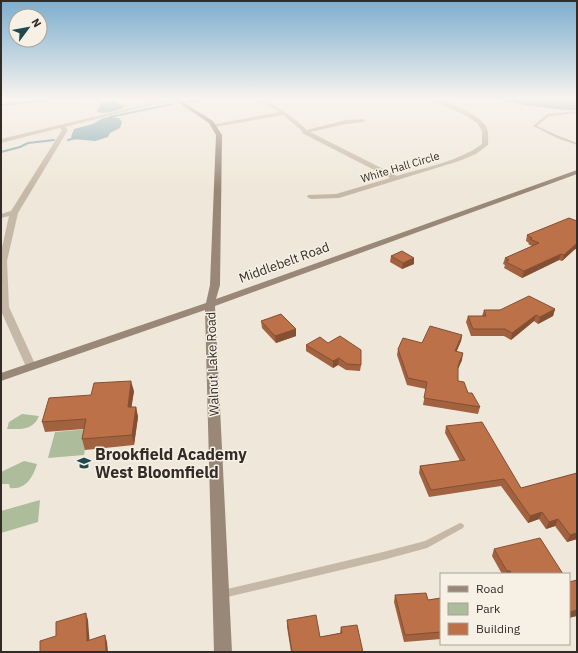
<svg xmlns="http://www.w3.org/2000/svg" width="578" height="653" font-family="'IBM Plex Sans',sans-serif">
	<rect width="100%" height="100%" fill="#efe7d9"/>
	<path fill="#adbc9a" d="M22 414 39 416C33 431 20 429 7 429L9 422Z
		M89 429 84 455 48 458 55 432Z
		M24 461 37 464C33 477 26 490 10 488L9 484H1V472Z
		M40 500 38 522 1 533V511Z"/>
	<path fill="#7aa3aa" d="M496 99H577V110H564L525 105Z
		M106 102H114L125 106C121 111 104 114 97 112L101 103Z
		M110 117 119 118 122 122 120 128 110 133 108 137 95 141 73 139 71 137 74 129 93 124 103 118Z"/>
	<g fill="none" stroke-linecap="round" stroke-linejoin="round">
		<path stroke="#7aa3aa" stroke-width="2" d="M187 102 200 99
			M1 105 54 99H77
			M107 121 110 117 172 104
			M68 140 76 138
			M1 152 20 147 28 143 54 140"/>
		<path fill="#c6b8a6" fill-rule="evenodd" d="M577 111V113L549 116 537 126 559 136 577 143V145L557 138 533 126 547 114Z
			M460 523 463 524 464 526 463 528 427 548 383 560 223 598 220 597 219 594 220 591 223 590 383 552 425 541Z"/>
		<path fill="#c6b8a6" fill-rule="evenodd" d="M168 99H174L65 127 68 130 18 213 7 261 9 307 36 366 35 369H27L1 311V252L9 216 1 218V214L11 211 62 130 60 128 1 143V139Z
			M254 99C272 99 294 118 307 130L346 120 365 119V121L363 122 346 124 310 132 397 176C425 167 458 162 482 144V131L477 123 465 115 430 99C444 99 478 114 486 126 489 132 488 139 488 145L476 154 459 161 339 198 311 199 307 197 308 195 336 194 390 178 302 133V131L283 115 214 127V125L216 124 279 112Z"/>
		<path fill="#998778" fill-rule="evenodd" d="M173 99H178L213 121 222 135 220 285 216 299 577 170V174L215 306 232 652H214L205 310 1 381V373L206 303 210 285 216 135 209 123Z"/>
	</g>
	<path fill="#a2613f" d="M577 221V248L574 250 562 261 559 260 522 278 504 268 505 265 503 264 505 258 532 246 528 244 529 243 526 241 527 235Z
		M391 256 414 258V264L402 269 390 262Z
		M555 309 553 316 538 324 534 321 511 340 504 336H471L466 322 468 316H482L484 310Z
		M261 321 296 329V336L276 343 262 328Z
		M462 335 461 341 456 351 462 360 458 369V381L480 407 478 414 423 405 426 389 407 385 397 355 398 349Z
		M306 345 361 365 360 371 346 370 338 365 333 368 306 351Z
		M134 391 131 407H136L138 417 134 445 85 450 82 439 84 429 45 432 42 422 91 395Z
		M446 426 521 488 577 473V539L567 542 555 526 546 529 539 519 528 523 501 486 429 497 419 473 420 466 460 461 445 433Z
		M494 549 563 574H502L492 556Z
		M395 595 428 600 441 598V639L404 642 394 602Z
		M287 620 320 637 340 633 341 627 363 652H291L287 627Z"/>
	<path fill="#844f33" d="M577 243V248L574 250 562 261 564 255Z
		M561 254 559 260 522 278 524 271Z
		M414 258V264L402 269 403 263Z
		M555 309 553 316 538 324 540 317Z
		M536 315 534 321 511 340 512 333Z
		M296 329V336L276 343 275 336Z
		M462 335 461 341 454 358 455 351Z
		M463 353 462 360 456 373 458 366Z
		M339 358 338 365 333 368V361Z
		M131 381 134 391 130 417 128 407Z
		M136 407 138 417 134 445 132 435Z
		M542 512 539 519 528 523 530 516Z
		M558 519 555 526 546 529 549 522Z
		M577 533V539L567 542 570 535Z
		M507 571H510L509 574H506Z
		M577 610V616L569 618V612Z
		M86 613 88 620 90 647 87 641Z
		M105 635 107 642 108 652H106Z"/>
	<path fill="#bc7149" stroke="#844f33" d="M569 218 577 221V243L564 255 561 254 524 271 506 262 509 260 505 258 539 243 530 239 532 238 527 235Z
		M402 251 414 258 403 263 391 256Z
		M529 296 555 309 540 317 536 315 512 333 505 329H473L468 316H486L484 310H500Z
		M281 314 296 329 275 336 261 321Z
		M430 326 462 335 455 351 463 353 458 366V381L464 382 468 393H472L480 407 424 398 427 382 408 378 398 349 403 338 422 343Z
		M340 336 361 350V365L347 364 339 358 333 361 306 345 320 337 328 343Z
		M131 381 128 407H136L132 435 82 439 86 419 42 422 49 398 91 395 94 383Z
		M482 422 521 488 577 473V533L570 535 558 519 549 522 542 512 530 516 504 479 431 490 420 466 465 460 446 426Z
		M540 538 563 574H512L510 571H507L494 549Z
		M577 580V610L569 612V582Z
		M426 593 428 600 441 598V632L405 635 395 595Z
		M86 613 87 641 105 635 106 652H40V641L56 636V622Z
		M316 615 320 637 342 633 341 627 357 625 363 652H292L287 620Z"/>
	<linearGradient id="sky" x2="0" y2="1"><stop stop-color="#7cadcf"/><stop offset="0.52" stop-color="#f8f4ee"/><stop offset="1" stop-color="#f8f4ee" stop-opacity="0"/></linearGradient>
	<rect width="578" height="190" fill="url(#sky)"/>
	<defs>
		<symbol id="school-bare" viewBox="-9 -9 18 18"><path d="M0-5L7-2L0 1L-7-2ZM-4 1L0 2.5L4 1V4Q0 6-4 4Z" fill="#1f4850" stroke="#f7f1e5" stroke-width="2.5" paint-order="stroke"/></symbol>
	</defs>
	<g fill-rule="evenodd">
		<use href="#school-bare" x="74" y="453" width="20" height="20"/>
	</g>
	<g text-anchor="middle" stroke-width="3" stroke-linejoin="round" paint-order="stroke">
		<g font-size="11" fill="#322b26" stroke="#f7f1e5">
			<text transform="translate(400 167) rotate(-17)" y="4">White Hall Circle</text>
		</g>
		<g font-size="13" fill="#322b26" stroke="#f7f1e5">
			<text transform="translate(284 262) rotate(-20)" y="5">Middlebelt Road</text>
			<text transform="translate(212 364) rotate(-92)" y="5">Walnut Lake Road</text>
		</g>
		<g font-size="16" font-weight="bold" fill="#322b26" stroke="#f7f1e5" text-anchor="start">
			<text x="95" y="460">Brookfield Academy<tspan x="95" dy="18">West Bloomfield</tspan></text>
		</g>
	</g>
	<rect width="578" height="653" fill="none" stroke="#322b26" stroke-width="4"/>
	<rect x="440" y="573" width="130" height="72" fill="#f7f1e5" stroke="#a8a299"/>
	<rect x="448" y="586" width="20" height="6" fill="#998778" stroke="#a8a299"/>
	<text x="476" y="593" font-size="12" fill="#322b26">Road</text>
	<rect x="448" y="603" width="20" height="12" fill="#adbc9a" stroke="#a8a299"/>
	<text x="476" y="613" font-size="12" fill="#322b26">Park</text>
	<rect x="448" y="623" width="20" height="12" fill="#bc7149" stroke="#a8a299"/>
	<text x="476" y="633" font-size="12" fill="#322b26">Building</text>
	<g transform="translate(28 28) rotate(58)"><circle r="19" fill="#f7f1e5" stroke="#a8a299"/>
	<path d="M0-3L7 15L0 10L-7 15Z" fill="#1f4850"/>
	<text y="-6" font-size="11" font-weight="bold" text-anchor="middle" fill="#322b26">N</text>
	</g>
</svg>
